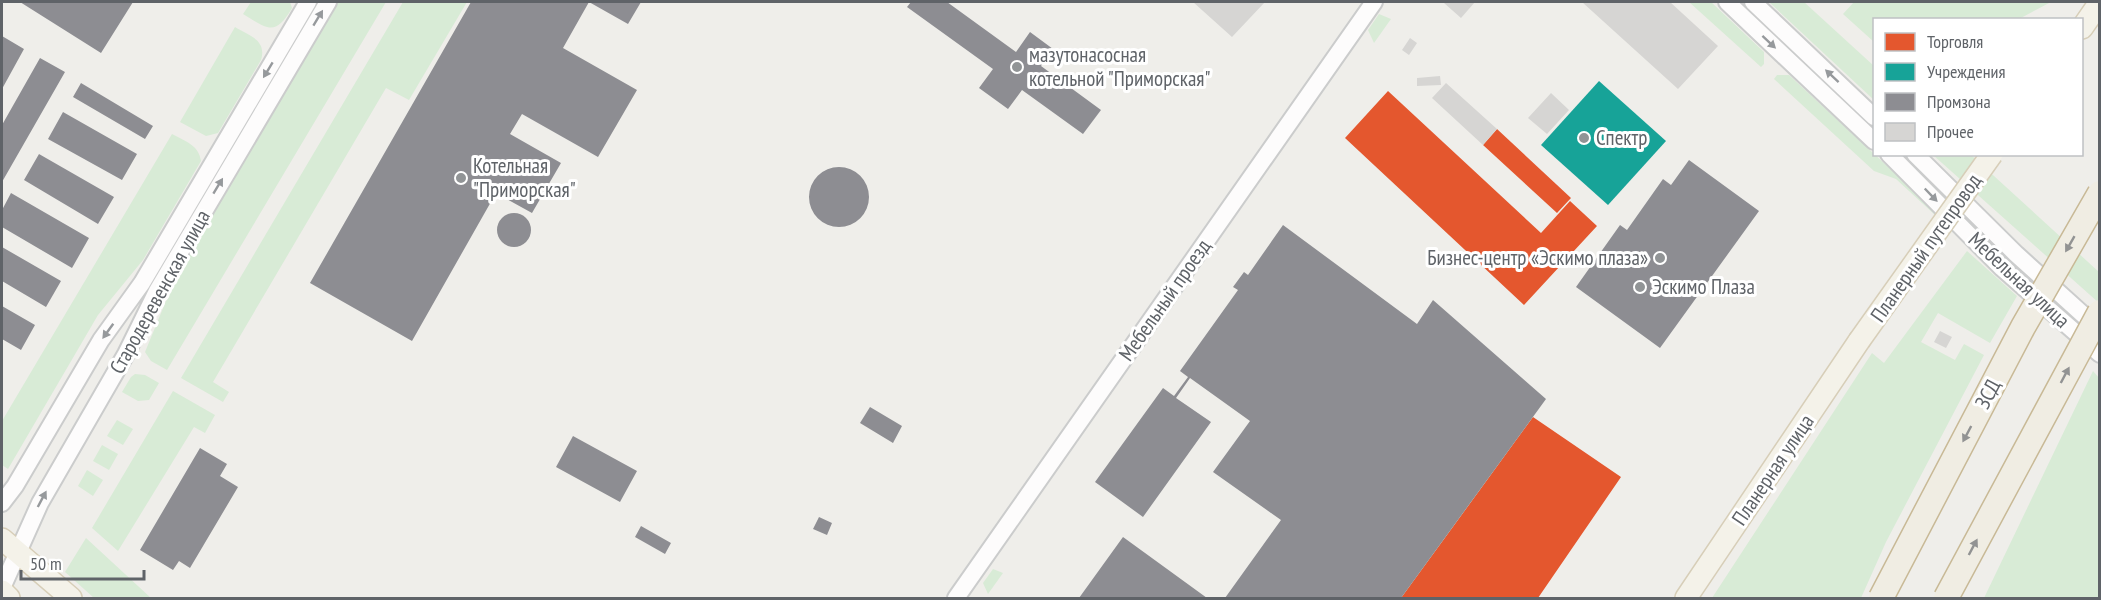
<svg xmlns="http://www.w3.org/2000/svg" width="2101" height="600" font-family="'PT Sans Narrow',sans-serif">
	<rect width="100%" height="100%" fill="#efeeea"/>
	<path fill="#d8ebd6" d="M251 2H290L292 8C275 37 268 29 243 14Z
		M338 2H386L167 370 151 361 145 352 175 279Z
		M403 2H467L409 100 386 88 213 382 229 392 223 402 181 378Z
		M1689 2H1711L1764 52V64L1761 67Z
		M1769 2H1804L1874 66V100Z
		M1854 2H2051L2019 19 1874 20V42L1843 14Z
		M1379 14 1391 19 1374 43 1368 30Z
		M235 27C250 36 267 40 261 60L218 133 206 136 180 122Z
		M1777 75H1789L1899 177 2052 314V323L1896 179 1874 171 1774 79Z
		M172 134C185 141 199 145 201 161L143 260 98 315 8 469 2 465V421Z
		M1933 155H1971L2099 272V303Z
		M1967 251 2017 296 1990 343 1938 313 1921 342 1955 360 1964 344 1984 355 1886 542 1861 598H1712L1872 353 1884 363Z
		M2093 371 2100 379 2099 598H1984Z
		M135 374 145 375 159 383 149 400 138 401 122 392 131 377Z
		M173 391 215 415 205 433 194 427 118 551 92 528Z
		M117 420 133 429 123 445 107 436Z
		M102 445 118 454 109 470 93 461Z
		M87 470 103 480 93 496 78 486Z
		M86 538 151 598H94L65 572Z
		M993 569 1003 573 988 594 983 583Z"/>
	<path fill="#e4572e" d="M1388 91 1541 233 1570 201 1597 226 1524 305 1345 138Z
		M1497 129 1571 198 1557 213 1483 145Z
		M1533 417 1621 477 1538 598H1401Z"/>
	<path fill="#17a398" d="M1599 81 1666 141 1608 205 1541 145Z"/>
	<path fill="#8d8d92" d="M20 2H133L101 53Z
		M471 2H641L628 24 589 2 563 48 637 90 598 157 522 114 510 134 561 163 532 213 496 193 412 341 310 283Z
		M911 2H947L1016 52 1030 32 1053 49 1041 66 1101 110 1083 134 1022 90 1008 109 979 88 993 69 907 7Z
		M2 36 24 49 2 89Z
		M40 58 65 72 2 182V125Z
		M81 83 153 126 145 139 73 97Z
		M63 112 137 154 122 180 48 139Z
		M39 154 114 197 98 224 24 180Z
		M1689 160 1759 211 1660 348 1576 287 1620 225 1627 230 1663 179 1671 185Z
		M809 197a30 30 0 1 1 60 0a30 30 0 1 1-60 0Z
		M11 193 89 238 72 268 2 227V210Z
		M497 230a17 17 0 1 1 34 0a17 17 0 1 1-34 0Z
		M1283 225 1417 324 1433 300 1546 399 1401 598H1225L1281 520 1213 472 1250 421 1190 378 1176 398 1211 422 1143 517 1095 482 1163 388 1174 396 1188 377 1180 371 1238 290 1233 287 1244 272 1248 275Z
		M2 247 61 281 46 307 2 281Z
		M2 306 35 325 21 350 2 339Z
		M870 407 902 426 893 443 860 423Z
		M573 436 637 471 620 502 556 467Z
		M200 448 227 464 220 476 238 487 190 568 179 561 173 570 140 550Z
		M819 517 832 523 827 535 813 529Z
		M641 526 671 543 665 554 635 537Z
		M1123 537 1207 598H1079Z"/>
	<path fill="#d6d5d3" d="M1193 2H1265L1232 37Z
		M1445 2H1475L1461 18 1444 3Z
		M1582 2H1670L1718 46 1678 89Z
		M1410 38 1417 43 1409 55 1402 50Z
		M1440 76 1441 85 1417 86V78Z
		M1446 83 1497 129 1483 145 1432 98Z
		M1551 93 1569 110 1547 134 1528 118Z
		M1940 331 1952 337 1946 348 1934 342Z"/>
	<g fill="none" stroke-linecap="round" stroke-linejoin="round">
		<defs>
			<path id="minor" d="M1727 2 1874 141
				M1753 2 1874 117
				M1889 154 2002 268 2100 354
				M1915 154 2016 254 2100 330
				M2 503 15 486 101 340 142 283 308 2
				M2 588 40 503 126 354 157 291 328 2
				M956 598 1374 2"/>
			<path id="major" d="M2082 28 2100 2
				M2 539 71 598
				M2 591 9 598
				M1686 598 1859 341"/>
		</defs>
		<use href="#minor" stroke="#cbcccc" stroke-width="20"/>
		<use href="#major" stroke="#d7ceb8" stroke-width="24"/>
		<use href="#minor" stroke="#fdfcfc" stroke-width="16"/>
		<use href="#major" stroke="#f4f2e9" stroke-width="21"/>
		<defs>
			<path id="major-bridge" d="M1859 341 1992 154"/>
			<path id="highway-bridge" d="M1881 598 2023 327 2100 193
				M1946 598 2100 312"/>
		</defs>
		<use href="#major-bridge" stroke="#d7ceb8" stroke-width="24" stroke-linecap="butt"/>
		<use href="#highway-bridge" stroke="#c8b996" stroke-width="27" stroke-linecap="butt"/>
		<use href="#major-bridge" stroke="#f4f2e9" stroke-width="21"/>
		<use href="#highway-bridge" stroke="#f0ede3" stroke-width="24"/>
	</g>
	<defs><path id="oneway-solid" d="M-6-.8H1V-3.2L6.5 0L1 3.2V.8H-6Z" transform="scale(1.5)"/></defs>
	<g fill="#96999c">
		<use href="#oneway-solid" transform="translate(318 18) rotate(-59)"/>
		<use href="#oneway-solid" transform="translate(1769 42) rotate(43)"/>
		<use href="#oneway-solid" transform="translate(268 70) rotate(121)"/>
		<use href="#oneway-solid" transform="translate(1832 76) rotate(-137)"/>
		<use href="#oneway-solid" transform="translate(218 186) rotate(-59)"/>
		<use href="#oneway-solid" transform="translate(1931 195) rotate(46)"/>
		<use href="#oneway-solid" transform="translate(108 331) rotate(126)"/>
		<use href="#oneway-solid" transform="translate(42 499) rotate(-62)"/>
	</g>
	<g fill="#929393">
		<use href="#oneway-solid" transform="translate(2070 244) rotate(120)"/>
		<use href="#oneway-solid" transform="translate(2065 375) rotate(-62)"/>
		<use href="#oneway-solid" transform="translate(1967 434) rotate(118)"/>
		<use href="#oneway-solid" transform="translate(1973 547) rotate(-62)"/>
	</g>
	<g fill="#919496" stroke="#fff" stroke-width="2">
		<circle cx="1017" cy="67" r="6"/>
		<circle cx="1584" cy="138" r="6"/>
		<circle cx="461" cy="178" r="6"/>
		<circle cx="1660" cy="258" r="6"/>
		<circle cx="1640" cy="287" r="6"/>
	</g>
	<g text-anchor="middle" stroke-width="6" stroke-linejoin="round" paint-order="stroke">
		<g font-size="21" fill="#5f6368" stroke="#fff" text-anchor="start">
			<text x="1029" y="62">мазутонасосная<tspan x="1029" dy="24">котельной "Приморская"</tspan></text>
			<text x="1596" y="145">Спектр</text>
			<text x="473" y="173">Котельная<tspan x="473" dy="24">"Приморская"</tspan></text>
			<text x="1648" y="265" text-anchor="end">Бизнес-центр «Эскимо плаза»</text>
			<text x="1652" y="294">Эскимо Плаза</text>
		</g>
		<g font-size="21" fill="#5f6368" stroke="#fff">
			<text transform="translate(1926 248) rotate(-55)" y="7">Планерный путепровод</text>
			<text transform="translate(2019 280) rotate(43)" y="7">Мебельная улица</text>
			<text transform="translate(160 292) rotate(-61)" y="7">Стародеревенская улица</text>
			<text transform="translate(1165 300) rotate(-55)" y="7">Мебельный проезд</text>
			<text transform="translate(1988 394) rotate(-62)" y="7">ЗСД</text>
			<text transform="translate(1773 470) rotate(-56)" y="7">Планерная улица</text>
		</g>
	</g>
	<rect width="2101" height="600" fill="none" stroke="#5f6368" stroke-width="6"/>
	<rect x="1873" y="18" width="210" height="138" fill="#ffffff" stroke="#bfc1c3" stroke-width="1.5"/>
	<rect x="1885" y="33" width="30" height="18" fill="#e4572e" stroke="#bfc1c3" stroke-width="1.5"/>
	<text x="1927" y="48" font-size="18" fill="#5f6368">Торговля</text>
	<rect x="1885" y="63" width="30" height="18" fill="#17a398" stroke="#bfc1c3" stroke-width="1.5"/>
	<text x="1927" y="78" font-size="18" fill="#5f6368">Учреждения</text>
	<rect x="1885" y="93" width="30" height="18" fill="#8d8d92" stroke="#bfc1c3" stroke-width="1.5"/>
	<text x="1927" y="108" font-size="18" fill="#5f6368">Промзона</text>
	<rect x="1885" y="123" width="30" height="18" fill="#d6d5d3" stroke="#bfc1c3" stroke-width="1.5"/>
	<text x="1927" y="138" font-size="18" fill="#5f6368">Прочее</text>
	<path d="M21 570v9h123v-9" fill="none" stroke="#5f6368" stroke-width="3"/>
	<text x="30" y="570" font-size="18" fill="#5f6368" stroke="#ffffff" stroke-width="4.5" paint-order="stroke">50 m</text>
</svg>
